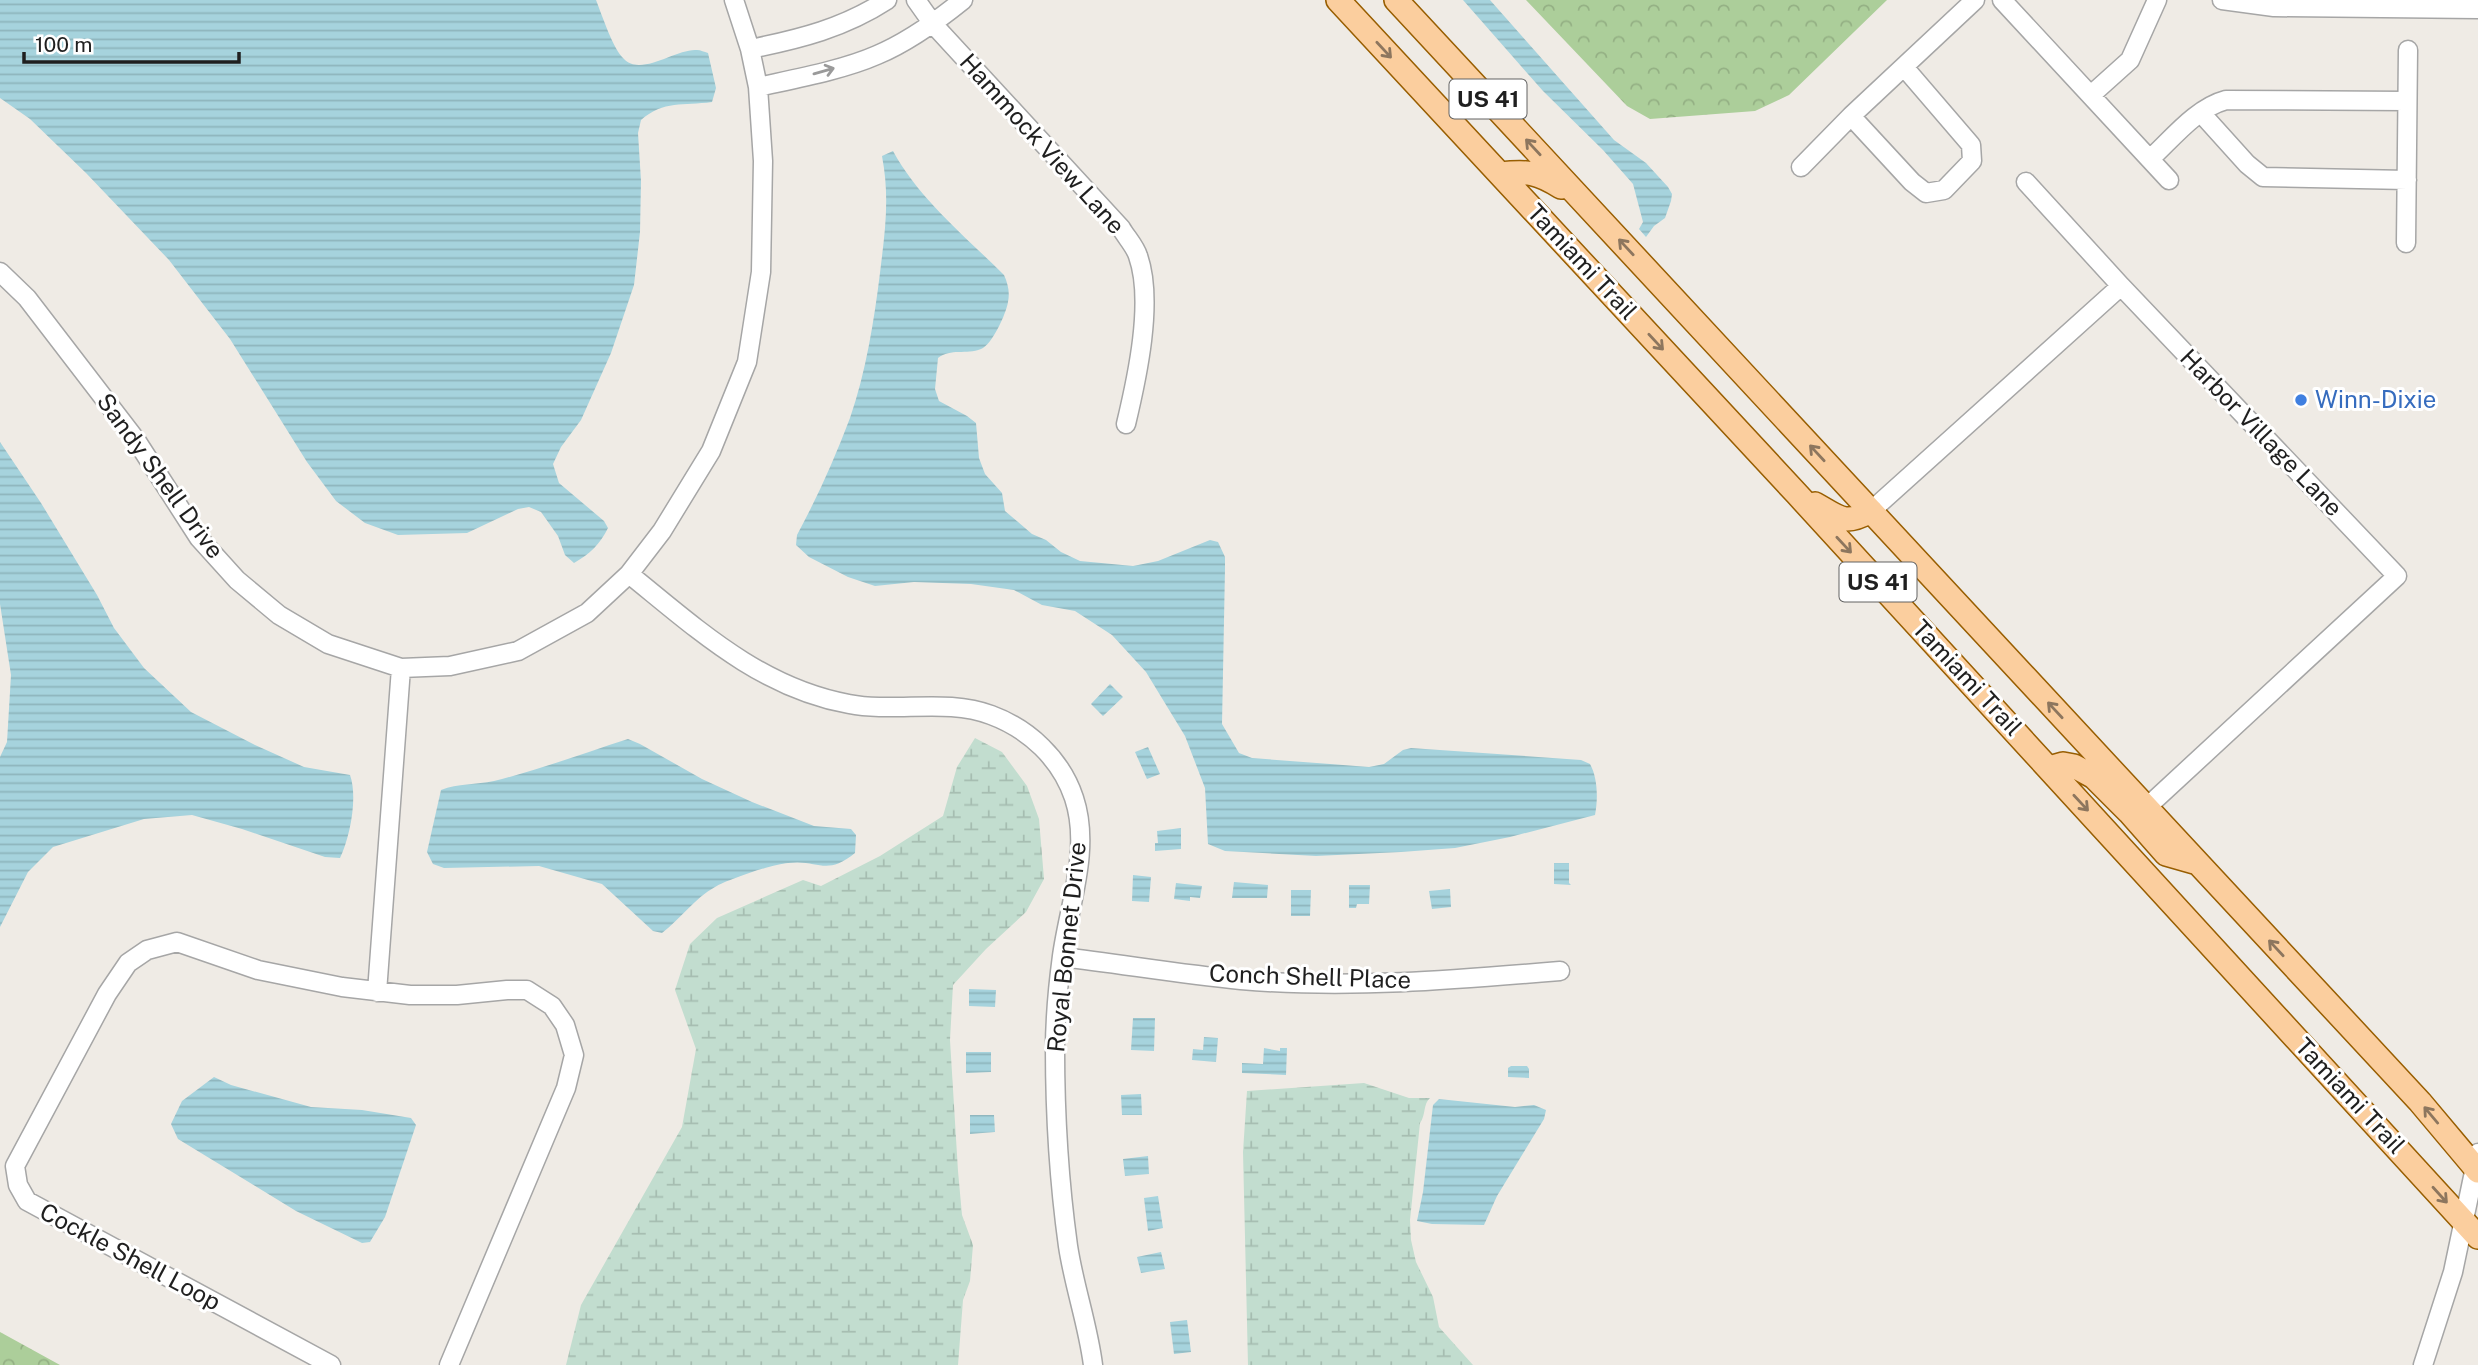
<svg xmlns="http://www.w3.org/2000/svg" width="2478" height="1365" font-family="'Public Sans',sans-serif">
	<defs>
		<pattern id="forest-crowns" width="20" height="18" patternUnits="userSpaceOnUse" patternTransform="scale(1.75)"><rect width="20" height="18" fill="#acce9a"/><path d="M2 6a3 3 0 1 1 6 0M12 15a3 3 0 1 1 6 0" fill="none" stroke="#94b084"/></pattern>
		<pattern id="wetland-marsh" width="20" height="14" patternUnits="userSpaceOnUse" patternTransform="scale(1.75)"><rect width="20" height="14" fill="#c2ddcf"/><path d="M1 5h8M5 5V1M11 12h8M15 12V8" fill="none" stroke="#a6bdb1"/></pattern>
		<pattern id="water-rules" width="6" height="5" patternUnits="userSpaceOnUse" patternTransform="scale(1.75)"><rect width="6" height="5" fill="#a6d3dd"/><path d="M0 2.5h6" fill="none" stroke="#8eb5bd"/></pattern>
	</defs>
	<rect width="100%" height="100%" fill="#efebe5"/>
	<path fill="url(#forest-crowns)" d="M1526 0H1887L1789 95 1755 111 1650 119 1627 106Z
		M0 1332 60 1365H0Z"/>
	<path fill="url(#wetland-marsh)" d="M975 738 1002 752 1027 786 1039 819 1044 879 1026 912 986 949 953 985 950 1040 958 1171 962 1215 973 1245 970 1281 963 1300 958 1365H566L581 1305 682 1127 696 1049 675 990 690 944 717 918 803 880 821 886 880 856 943 816 957 767Z
		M1364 1083 1409 1098H1430C1423 1104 1426 1115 1420 1123L1410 1220 1411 1240 1416 1262 1433 1297 1439 1327 1473 1365H1248L1243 1152 1247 1091Z"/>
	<path fill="url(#water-rules)" d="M0 0H596C602 15 613 49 624 59 641 77 677 48 697 50 701 50 704 52 708 53L716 88 712 102C683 106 664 100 641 120L638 133 641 181 640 232 634 285 611 353 581 420 561 447 553 464 559 483 604 521 608 528C600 544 590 554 574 563L565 555 558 536 541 512 529 507 518 509 467 533 398 535 365 523 336 501 307 462 230 339 169 260 86 173 30 119 0 98Z
		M1463 0H1490L1614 140 1646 163 1668 187 1672 194 1671 201 1665 218 1654 226 1646 237 1639 229 1643 222 1633 184 1603 150 1543 91Z
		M893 151C919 199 966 237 1004 275 1008 284 1010 292 1008 302 1006 314 992 345 981 349 966 355 951 348 938 358L935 389 939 401 967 416 976 423 979 458 985 474 1002 493 1005 511 1032 534 1046 540 1061 552 1080 561 1133 566 1158 561 1210 540 1218 542 1225 557V569L1222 724 1239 753 1252 758 1369 767 1384 764 1403 750 1411 748 1581 760 1590 764C1598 778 1598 800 1595 815L1510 837 1455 848 1401 852 1316 856 1225 851 1208 844 1205 788 1185 736 1146 672 1112 635 1075 611 1042 605 1014 590 971 584 914 582 875 586 848 577 809 557 796 545 797 535C817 498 835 458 850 418 866 372 874 321 880 273 885 231 890 198 882 156Z
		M0 442 41 503 97 595 114 628 144 668 191 712 255 745 304 767 350 775C358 797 350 837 340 858L325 857 242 829 192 815 144 819 53 847 28 872 0 927V757L7 742 11 675 0 604Z
		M1110 684 1123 697 1103 716 1091 704Z
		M628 739 640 744 702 779 752 802 814 826 851 829 856 835 855 853C825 877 819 859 788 863 773 864 729 879 715 887 695 898 680 919 662 933L653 931 602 884 539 866 444 868 433 864 427 852 441 790C458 783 476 785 494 781 539 770 584 753 628 739Z
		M1148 747 1160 774 1147 779 1135 752Z
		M1181 828V849L1155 851V843H1158L1157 831Z
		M1554 863H1569V883L1571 885 1554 884Z
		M1133 875 1151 877 1149 902 1132 901Z
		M1234 882 1268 885 1267 898H1232Z
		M1176 883 1202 886 1200 898 1190 897V901L1174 899Z
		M1349 885H1370L1369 904H1357L1356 908H1349Z
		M1450 889 1451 907 1432 909 1429 891Z
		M1291 890H1311L1310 916H1291Z
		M969 989 996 990 995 1007 969 1006Z
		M1133 1018H1155L1154 1051 1131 1050Z
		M1204 1037 1218 1038 1216 1062 1192 1060 1193 1049 1203 1050Z
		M1264 1048 1280 1051V1048H1287L1286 1075 1242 1073V1063L1263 1064Z
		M966 1052H991V1072L966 1073Z
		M1511 1066H1527L1529 1069V1078L1508 1077V1068Z
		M214 1077 231 1085 311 1107 362 1110 411 1118 416 1125 385 1217 370 1242 362 1243 296 1211 178 1139 171 1124 182 1101Z
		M1141 1094 1142 1115H1122L1121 1095Z
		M1439 1099 1515 1107 1534 1105 1546 1110 1544 1119 1497 1196 1484 1225 1432 1224 1417 1221 1423 1192 1433 1105Z
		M970 1115H994L995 1132 970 1134Z
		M1148 1156 1149 1174 1125 1176 1123 1159Z
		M1158 1196 1163 1228 1148 1231 1144 1198Z
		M1161 1252 1165 1269 1141 1273 1137 1257Z
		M1187 1320 1191 1352 1174 1354 1170 1322Z"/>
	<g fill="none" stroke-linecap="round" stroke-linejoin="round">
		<defs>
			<path id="minor" d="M916 0 933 24 1121 228C1126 237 1135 246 1138 256 1154 301 1137 378 1126 424
				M2002 0 2169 180
				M2222 0 2274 7 2478 9
				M750 49C800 39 844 28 887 0
				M758 87C794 79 843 70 877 55 908 42 937 21 963 0
				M2091 95 2130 60 2157 0
				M2201 113 2247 164 2263 177 2407 180
				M1851 116 1912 182 1926 193 1944 190 1972 161 1971 145 1904 67
				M2150 159C2172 139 2196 108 2226 100L2407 101
				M1801 167 1851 116 1975 0
				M2026 182 2121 286
				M2406 243 2408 50
				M0 272 27 298 136 440 199 538 237 580 279 615 328 644 401 668 450 666 518 651 587 613 629 574 662 531 711 451 747 362 761 272 763 161 758 87 750 49 734 0
				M1871 511 2121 286 2397 576 2146 808
				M629 574C696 628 760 688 849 704 895 713 947 698 991 715 1029 729 1061 759 1074 798 1091 849 1069 905 1062 956 1058 986 1055 1018 1055 1049 1055 1115 1059 1181 1068 1246 1074 1286 1088 1325 1093 1365
				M1062 957C1121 964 1181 974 1241 980 1347 989 1454 980 1560 971
				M377 992 401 668
				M331 1365 27 1201 18 1185 15 1166 107 994 128 963 147 950 177 942 258 970 342 987 410 995H457L507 990H527L552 1006 565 1025 574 1055 566 1088 449 1365
				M2423 1365 2453 1272 2478 1153"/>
			<path id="major" d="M1338 0 1797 494 2478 1237
				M1396 0 2420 1102 2478 1171
				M1500 174C1528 171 1537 172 1561 187
				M1815 504C1840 518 1844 526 1871 511
				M2049 768 2063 764 2074 766 2094 777 2129 812 2166 854 2194 862"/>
		</defs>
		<use href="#minor" stroke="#a6a6a6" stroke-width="21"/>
		<use href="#major" stroke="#985e01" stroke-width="26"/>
		<use href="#minor" stroke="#fff" stroke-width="18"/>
		<use href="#major" stroke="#fbce9e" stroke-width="23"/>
	</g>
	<defs><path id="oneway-shaft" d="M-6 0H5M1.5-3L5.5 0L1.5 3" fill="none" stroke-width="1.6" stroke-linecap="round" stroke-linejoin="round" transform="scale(1.75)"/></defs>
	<g stroke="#8d765e">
		<use href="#oneway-shaft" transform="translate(1384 50) rotate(47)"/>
		<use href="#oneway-shaft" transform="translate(1533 147) rotate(-133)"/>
		<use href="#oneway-shaft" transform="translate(1626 247) rotate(-133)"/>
		<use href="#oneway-shaft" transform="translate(1656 342) rotate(47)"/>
		<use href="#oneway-shaft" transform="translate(1817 453) rotate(-133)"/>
		<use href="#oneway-shaft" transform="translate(1844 545) rotate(47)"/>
		<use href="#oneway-shaft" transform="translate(2055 710) rotate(-133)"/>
		<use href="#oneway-shaft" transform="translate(2081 803) rotate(47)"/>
		<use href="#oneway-shaft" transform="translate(2276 948) rotate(-133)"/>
		<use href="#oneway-shaft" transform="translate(2431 1115) rotate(-130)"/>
		<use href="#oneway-shaft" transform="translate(2440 1195) rotate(48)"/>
	</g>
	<use stroke="#9a9a9a" href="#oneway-shaft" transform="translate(824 71) rotate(-16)"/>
	<circle fill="#3f7fe0" stroke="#fff" stroke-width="2.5" cx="2301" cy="400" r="7"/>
	<g text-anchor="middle" stroke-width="6" stroke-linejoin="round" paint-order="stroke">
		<g fill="#fff" stroke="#626262" stroke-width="2">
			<rect x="1449.5" y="79.5" width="77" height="39" rx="5"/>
			<rect x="1839.5" y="562.5" width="77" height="39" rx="5"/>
		</g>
		<g font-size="23" font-weight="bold" fill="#1f1f1f">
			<text x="1488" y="107">US 41</text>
			<text x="1878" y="590">US 41</text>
		</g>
		<g font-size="24" fill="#1f1f1f" stroke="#fff">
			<text transform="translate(1042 144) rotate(48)" y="8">Hammock View Lane</text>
			<text transform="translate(1582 262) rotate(47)" y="8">Tamiami Trail</text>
			<text transform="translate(2261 433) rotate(46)" y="8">Harbor Village Lane</text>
			<text transform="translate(160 476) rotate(54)" y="8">Sandy Shell Drive</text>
			<text transform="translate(1967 678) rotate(47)" y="8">Tamiami Trail</text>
			<text transform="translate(1067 947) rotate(-84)" y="8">Royal Bonnet Drive</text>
			<text transform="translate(1310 977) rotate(2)" y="8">Conch Shell Place</text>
			<text transform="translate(2350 1096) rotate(47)" y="8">Tamiami Trail</text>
			<text transform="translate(130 1257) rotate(28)" y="8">Cockle Shell Loop</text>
		</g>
		<g font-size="24" fill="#366cbe" stroke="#fff" text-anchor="start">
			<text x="2315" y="408">Winn-Dixie</text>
		</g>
	</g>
	<path d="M24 52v10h215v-10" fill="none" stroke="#1f1f1f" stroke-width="3.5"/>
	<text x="35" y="52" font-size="21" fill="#1f1f1f" stroke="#ffffff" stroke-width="5" paint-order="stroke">100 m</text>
</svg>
